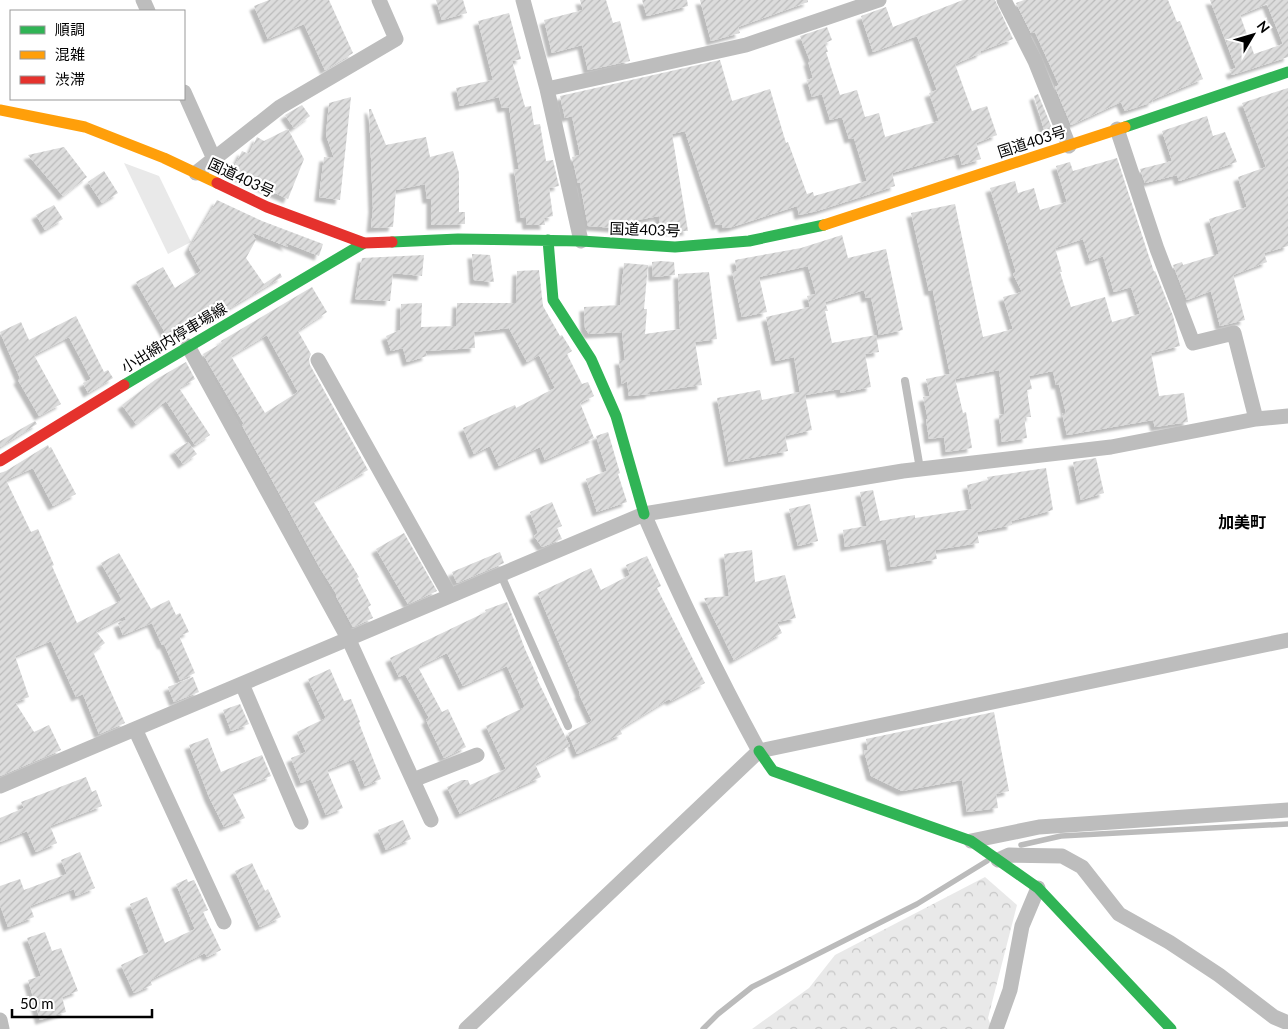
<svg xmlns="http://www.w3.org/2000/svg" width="1288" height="1029" font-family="Lato,'Noto Sans JP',sans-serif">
	<defs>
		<pattern id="forest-crowns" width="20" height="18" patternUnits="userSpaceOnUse" patternTransform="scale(1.25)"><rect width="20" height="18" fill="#e9e9e9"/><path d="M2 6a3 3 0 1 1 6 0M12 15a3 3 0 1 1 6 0" fill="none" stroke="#c6c6c6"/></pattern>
		<pattern id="building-hatch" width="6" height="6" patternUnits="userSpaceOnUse" patternTransform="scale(1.25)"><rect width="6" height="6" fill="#dcdcdc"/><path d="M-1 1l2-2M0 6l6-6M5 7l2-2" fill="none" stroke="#bbb"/></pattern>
		<filter id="shadow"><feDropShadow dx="-4.5" dy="4.5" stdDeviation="1" flood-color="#0004"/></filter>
	</defs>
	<rect width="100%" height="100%" fill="#fff"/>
	<path fill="#e9e9e9" d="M124 163 159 176 191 242 168 254Z"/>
	<path fill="url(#forest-crowns)" d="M985 877 1017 905 988 1018 992 1029H752L809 988 835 955Z"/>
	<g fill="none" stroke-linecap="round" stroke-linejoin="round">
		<path stroke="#bbb" stroke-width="5.5" d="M1021 845 1061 836 1288 824
			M703 1029 718 1014 752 987 917 904 987 861"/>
	</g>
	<path fill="url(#building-hatch)" fill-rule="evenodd" filter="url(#shadow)" d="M269 0H329L353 53 325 70 304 24 268 39 254 6Z
		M436 0H463L467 13 442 20Z
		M580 0H606L613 23 620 21 630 61 588 70 582 45 552 53 544 20 583 10Z
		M642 0H687L688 6 647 16Z
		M700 0H808V2L738 27 740 33 711 41Z
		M963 0H995L1013 39 981 51V53L955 64 972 111 987 106 997 135 976 143 981 159 962 165 959 154 892 173 895 186 817 211 799 215 797 206 732 227 723 228 722 224 716 225 685 131 672 134 688 231H661L659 216 615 224 616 228 588 226 580 183H578L572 157 580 155 572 116 565 118 560 96 720 60 732 101 770 89 786 143 788 142 807 194 813 192 814 196 867 181 854 138 849 139 842 117 830 120 822 94 812 97 807 80 813 78 808 61H810L800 36 827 27 832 40 825 43 828 52H826L840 95 857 90 865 117 879 113 885 137 939 121 929 93 937 90 917 36 873 52 861 16 886 7 893 27Z
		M1024 0H1168L1177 22 1180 21 1203 79 1152 100 1153 102 1125 111 1121 102 1071 125 1055 87 1059 85 1035 32 1031 33 1016 3Z
		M1210 0H1288V57L1232 75 1230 70 1236 68ZM1267 4 1283 44 1254 54 1240 15Z
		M509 13 521 59 512 61 525 107 531 106 534 125 540 124 546 161 553 160 559 186 549 188 553 216 544 218 545 225H527L526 218H521L514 169H519L509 107 502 108 499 97 460 106 456 88 493 80 478 21Z
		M1288 88V246L1264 253 1267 262 1233 275 1245 320 1220 326 1211 291 1187 300 1173 265 1182 262 1183 265 1219 254 1209 219 1247 207 1238 177 1266 167 1242 103Z
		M1038 94 1054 133 1046 136 1034 96Z
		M351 97 340 200 319 197 324 157 334 158 326 135 329 103Z
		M302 105 310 116 294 128 285 115Z
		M369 109H371L386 145 426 137 430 157 453 151 459 173V212H465V224L431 225V199H427L425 184 396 190 393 227 371 228 373 208Z
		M1207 116 1213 136 1225 132 1237 162 1179 181 1177 175 1145 183 1140 169 1172 161 1162 131Z
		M288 129 304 159 288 199 231 173 242 151 249 154 257 137 264 141Z
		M64 147 87 177 63 196 28 155Z
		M1117 158 1154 272 1155 271 1173 316 1180 346 1151 353 1159 396 1184 393 1188 422 1155 427 1153 420 1067 435 1062 413H1066L1059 384 1056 385 1053 371 1029 376 1032 389 1027 390 1031 417H1024L1027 438 1002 442 999 415 1005 414 999 370 955 379 963 413 966 412 972 448 946 452 944 437 929 439 926 419H928L923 397 930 396 926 379 950 374 933 291H929L911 213 955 204 983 337 1013 329 1003 297 1022 292 1013 274 1016 272 990 188 1015 181 1018 193 1034 188 1040 210 1067 202 1056 166 1070 162 1073 171ZM1083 239 1090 261 1103 256 1114 292 1131 287 1140 314 1112 322 1105 297 1071 307 1060 272H1062L1055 248Z
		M104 171 118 193 102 203 88 182Z
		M217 200 262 221 323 244 319 256 284 242 288 247 251 232 256 240 246 258 264 284 280 273 282 277 208 321 204 315 167 336 136 282 163 267 175 288 201 271 189 249Z
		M54 205 63 219 45 230 36 215Z
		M842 235 848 258 886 249 903 330 879 335 871 297 866 298 864 290 825 302 828 311H825L832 343 876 335 879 352 865 354 871 387 841 393 840 389 805 395 812 430 785 436 788 451 729 462 717 398 760 390 762 400 800 392 794 357 776 361 766 317 810 307 807 296 816 294 808 266 759 277 767 312 742 317 732 271H737L735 260 801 248Z
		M472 254 490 255 494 282 474 280Z
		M424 255 422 276 393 273 390 301 355 299 362 258Z
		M660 261 674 262 675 275 653 277 652 262Z
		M624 263 648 265 644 309H647L645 334 680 329 678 274 709 272 717 339 695 342 702 385 650 392V394L629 396 627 381 622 384 619 360H625L622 332 589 334 585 328 584 307 620 305Z
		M539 270 543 306 560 336 562 335 572 351 567 354 582 384 588 382 594 396 580 403 594 438 545 460 540 447 499 466 490 446 474 454 463 428 515 405 516 408 555 388 539 355 527 362 509 328 474 332 475 348 425 351 427 356 407 362 403 348 391 351 386 336 400 330 401 304 422 303 421 327 456 326 457 303H516L517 271Z
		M312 287 327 312 298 331 311 354 309 359 310 365 368 470 313 501 359 577 357 578 371 605 368 607 373 618 353 627 336 596 337 595 320 568 242 425 244 424 203 354 222 343 221 341ZM267 335 298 392 265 413 231 356Z
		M76 316 104 372 108 370 113 378 88 393 83 383 91 379 69 337 34 355 61 404 39 416 18 380 20 378 0 332 21 322 29 340Z
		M186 362 195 379 179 388 210 435 195 445 166 401 136 424 122 405 155 380Z
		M35 421 37 424 0 447V441Z
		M608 432 620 473 618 474 627 502 597 512 586 479 607 471 596 436Z
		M188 442 197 454 183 464 174 451Z
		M48 445 49 448 51 447 76 494 53 506 33 468 6 480 31 532 38 529 54 565 52 566 77 623 122 600 101 563 119 553 151 609 169 600 176 615 180 613 189 632 179 636 195 673 180 680 164 644 162 645 152 623 123 635 118 623 126 620 125 616 96 631 105 643 93 652 125 723 99 734 83 694 76 697 51 641 15 656 29 697 15 702 34 732 49 725 61 750 0 776V473L6 471Z
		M1096 458 1104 493 1081 500 1073 462Z
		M1046 468 1053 510 1011 521 1012 525 977 532 979 543 935 550 937 559 891 567 886 539 845 547 843 530 867 526 860 492 873 490 880 521 915 515V518L972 509 967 485 988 480 987 477Z
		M552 502 562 526 557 528 562 539 542 547 534 536 538 533 530 512Z
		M810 504 818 541 798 546 789 509Z
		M404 533 437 591 408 604 376 549Z
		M752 550 755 582 785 575 796 618 777 622 782 633 734 660 704 598 729 596 724 554Z
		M500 552 504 563 457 583 452 572Z
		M647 556 661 586 657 588 705 683 671 701 669 699 620 729 622 734 577 754 568 733 592 721 579 694 580 693 538 593 591 568 601 590 630 575 626 565Z
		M507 602 525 649 538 678 537 679 570 746 535 764 541 777 460 814 447 787 462 780H468L470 785 506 769 486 726 525 707 507 666 463 686 447 653 418 667 442 712 448 709 466 747 444 758 426 720 429 718 405 674 399 677 390 658 486 612 485 610Z
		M330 669 344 701 351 699 360 722 359 723 381 779 365 786 354 759 327 770 343 808 326 815 311 779 301 783 291 758 306 752 297 732 326 718 308 679Z
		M193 677 199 692 174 702 168 687Z
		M240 704 249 724 231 731 223 710Z
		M994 712 1009 791 996 794 998 808 967 812 962 780 902 791 871 776 864 751 868 750 866 739Z
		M208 738 221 772 262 755 271 776 232 792 245 818 224 827 209 797 189 745Z
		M86 777 92 792 96 790 102 806 50 826 57 843 36 852 27 831 0 842V818L24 808 21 802Z
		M403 820 411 839 386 850 378 830Z
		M80 852 95 888 76 896 74 889 30 906 34 917 8 927 0 905V886L20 879 24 890 67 874 61 860Z
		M252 863 265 891 268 889 281 917 260 927 235 871Z
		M187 879 188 882 194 880 208 910 203 912 221 950 207 957 205 953 150 980 152 985 134 993 121 965 149 952 130 904 147 897 165 943 195 929 176 884Z
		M45 932 52 951 61 948 78 991 62 997 66 1012 40 1020 28 980 41 976 27 938Z"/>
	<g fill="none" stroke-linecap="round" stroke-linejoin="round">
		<path stroke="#bdbdbd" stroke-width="8" d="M905 381 920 469
			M501 575 568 726"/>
		<path stroke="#bdbdbd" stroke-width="15" d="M143 0 148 11
			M523 0 547 89 581 241
			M1004 0 1035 61 1069 146
			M547 89 746 45 879 0
			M184 92 214 159
			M1117 129 1157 249 1193 343 1234 333 1256 419
			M196 173 280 107 396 39 379 0
			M188 346 349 640 431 820
			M318 360 450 596
			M644 514C679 595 717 674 759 751
			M242 684 301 822
			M135 729 224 922
			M413 780 477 755
			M0 786 644 514 903 471 1111 447 1256 419 1288 416
			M971 841 1039 827 1288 810
			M998 860 1009 855 1062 856 1082 867 1119 914 1169 942 1219 975 1274 1017 1288 1023
			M0 1020 2 1029
			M466 1029 759 751 1288 640
			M996 1029 1010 990 1022 926 1038 888"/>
		<path stroke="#30b455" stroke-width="11" d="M1125 127 1288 72
			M548 240 553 300 591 359 616 416 644 514
			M392 242 458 239 581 241 675 247 749 241 824 225
			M124 385 364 243
			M759 751 773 771 971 841 1038 888 1171 1029"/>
		<path stroke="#ff9f0a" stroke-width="11" d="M0 110 85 127 164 158 217 183
			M824 225 1125 127"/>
		<path stroke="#e5322d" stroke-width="11" d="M217 183 267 207 364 243 392 242
			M0 461 124 385"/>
	</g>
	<g text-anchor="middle" stroke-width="4.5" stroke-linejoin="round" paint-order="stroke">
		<g font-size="15" fill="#000" stroke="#fff">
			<text transform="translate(1032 142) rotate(-18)" y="5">国道403号</text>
			<text transform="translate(241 178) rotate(25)" y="5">国道403号</text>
			<text transform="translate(645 230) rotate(2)" y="5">国道403号</text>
			<text transform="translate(174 338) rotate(-31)" y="5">小出綿内停車場線</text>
		</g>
		<g font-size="16" font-weight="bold" fill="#000" stroke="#fff">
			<text x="1242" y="528">加美町</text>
		</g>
	</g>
	<rect x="10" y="10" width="175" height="90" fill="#ffffff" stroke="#999999"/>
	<rect x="20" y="26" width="25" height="8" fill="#30b455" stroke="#999999"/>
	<text x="55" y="35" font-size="15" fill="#000000">順調</text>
	<rect x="20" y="51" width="25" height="8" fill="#ff9f0a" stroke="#999999"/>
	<text x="55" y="60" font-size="15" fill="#000000">混雑</text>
	<rect x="20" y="76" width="25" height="8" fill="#e5322d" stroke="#999999"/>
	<text x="55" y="85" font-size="15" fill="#000000">渋滞</text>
	<g transform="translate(1253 35) rotate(52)" stroke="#ffffff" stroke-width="4" paint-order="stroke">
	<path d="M0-4L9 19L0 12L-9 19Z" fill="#000000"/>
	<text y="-8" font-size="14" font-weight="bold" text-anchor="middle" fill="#000000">N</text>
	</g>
	<path d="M12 1009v8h140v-8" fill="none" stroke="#000000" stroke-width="2.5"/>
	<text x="20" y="1009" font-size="15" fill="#000000" stroke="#ffffff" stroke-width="4" paint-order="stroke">50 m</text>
</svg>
